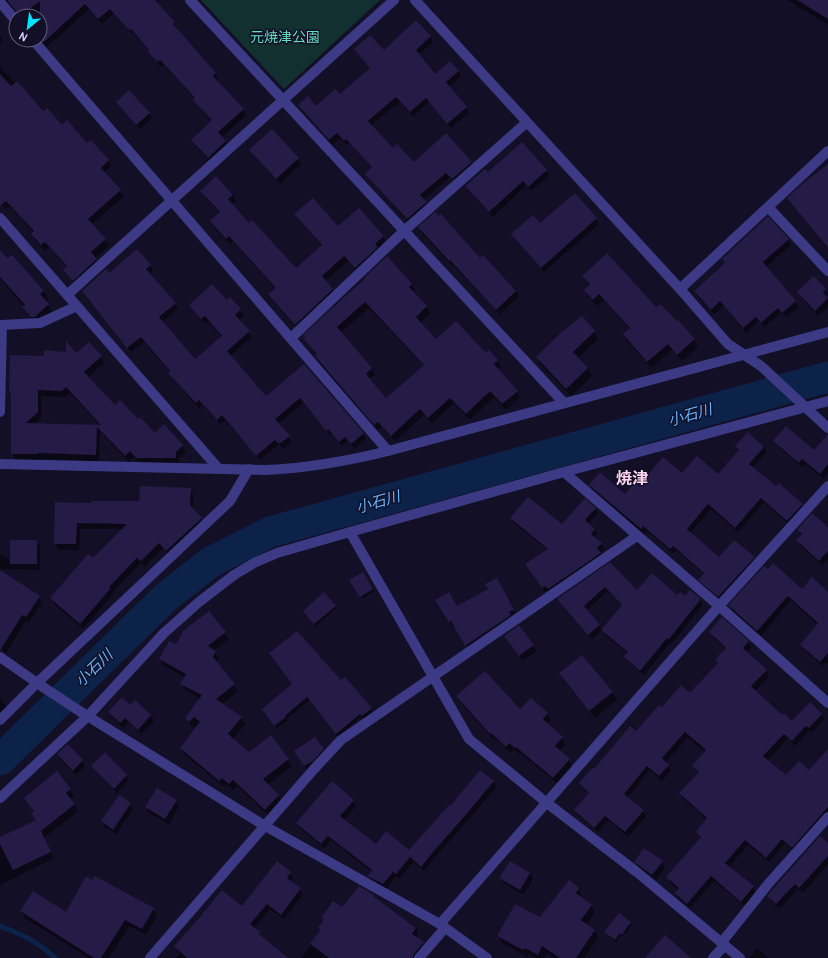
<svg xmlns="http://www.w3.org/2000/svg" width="828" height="958" font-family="Cabin,'Noto Sans JP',sans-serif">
	<rect width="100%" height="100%" fill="#130f26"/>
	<path fill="#12302f" d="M201 0H380L284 89Z"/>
	<path fill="#0007" fill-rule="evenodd" d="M6 0H159L156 2 174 23 177 28 176 29 215 74 218 79 216 81 243 110 246 115 222 137 229 147 211 163 195 145 192 140 212 121 198 105 195 100V99L180 82 163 64 161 67 152 57 149 52 150 51 114 13 102 24 89 9 47 47 40 39V16H20Z
		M787 0H828V25Z
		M0 35 3 41 0 43Z
		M430 36 433 42 418 55 435 75 458 71 461 76 449 87 469 113 451 128 429 102 413 117 400 102 371 125 393 149 414 163 471 162 474 168 455 183 450 177 423 200 429 208 410 224 370 179 367 174 373 168 350 143 347 145 340 138 333 145 302 110 299 105 316 108 339 95 371 69 355 49 384 51Z
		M0 67 43 112 108 161 111 167 104 173 120 191 123 197 92 224 109 246 95 258 100 266 77 286 64 270 67 267 49 247 45 251 35 240 32 234 34 233 10 206 6 209 0 203Z
		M117 102 149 113 152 118 140 129Z
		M250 150 298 159 301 164 280 184 253 155Z
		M828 164V249L788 199Z
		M546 171 549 176 531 191 526 185 493 217 469 191 466 186 488 174Z
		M202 191 233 195 236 201 232 205 249 224 295 269 322 246 299 220 296 214 338 228 383 236 386 242 359 274 348 261 325 281 336 295 299 331 273 300 269 294 276 289 233 241 230 244 214 227 211 221 220 213 205 197Z
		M575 195 599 224 544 272 516 239 540 225Z
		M768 218 788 240 791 245 766 267 799 307 786 317 782 312 764 327 759 321 746 333 724 306 714 314 698 297 695 291 726 264Z
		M419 228 480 259 516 291 519 296 500 314 453 265 452 266 422 233Z
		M0 252 7 260 44 291 48 299 45 302 53 313 36 325 28 315 23 307 24 306 0 279Z
		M150 265 153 271 149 274 178 308 162 322 195 361 222 337 208 321 205 323 190 305 227 301 230 298 244 315 238 320 252 337 230 356 266 397 304 366 363 434 366 439 355 449 348 441 342 446 332 434 330 435 303 403 278 424 292 442 283 449 279 444 260 460 225 420 220 424 202 404 199 408 172 378 169 373 170 372 144 342 131 352 83 291 109 275Z
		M583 276 656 308 677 323 678 321 694 340 698 347 682 361 672 350 652 368 628 342 624 335 630 329 604 300 597 306 589 297 585 290 590 286Z
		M814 277 828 294 826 297 828 300V307L818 316 801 297 798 292Z
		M411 284 415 290 412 292 426 307 430 313 420 323 436 340 486 354 489 351 501 367 498 370 517 391 520 397 506 410 494 397 470 420 454 403 432 423 424 415 395 441 382 427 378 430 319 362 316 356 317 355 305 339 343 299ZM369 308 424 366 386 399 369 379 375 375 371 369 340 333Z
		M594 332 598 339 578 358 588 369 592 376 571 396 541 365 537 357Z
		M76 354 101 357 104 363 88 377 115 406 138 421 155 434 164 426 182 446 186 452 179 458V464H141L134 457 129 462 100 431 99 461 41 459V460H16L12 454V396L10 392 45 357ZM70 393 101 426 35 424 41 419V396L65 397Z
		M774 441 814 451 828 448V473L823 479 806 464 802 467 778 446Z
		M736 446 764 447 767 452 752 468 776 488 802 505 805 510 791 526 764 502 738 532 711 509 690 533 719 558H754L757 563 722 601 703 585 700 580 704 574 676 550 673 553 647 531 644 534 593 490 590 485 625 496 639 487 682 475H718L739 451Z
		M190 489 193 495V509L202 519 205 525 170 556 163 548 145 566 141 563 112 593 113 594 83 629 55 605 52 599 93 560 123 529H80L79 550H59L55 544 92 504 140 502Z
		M595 509 598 513 588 524 595 530 597 534 594 538 601 544 604 549 600 553 603 558 552 593 549 590 545 592 529 569 548 550 514 523 512 518 563 526Z
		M828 524V559L822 565 800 545 797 540 801 536 798 530 826 526Z
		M37 541 40 547V570L0 569V554L11 561Z
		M610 564 637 592 700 599 703 604 672 644 670 643 644 675 628 662 626 657 628 653 605 635 603 630 623 606 608 591 587 610 602 630 592 639 558 599Z
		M0 571 39 597 42 603 29 622 26 620 6 653 0 649Z
		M363 573 374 591 362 599 351 580Z
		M500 586 517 617 470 652 456 627 454 629 437 600 457 607 489 590Z
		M802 590 828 593V664L826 663 823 666 804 650 801 645 818 625 791 600 761 636 732 611 730 606Z
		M335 606 336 608 316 626 305 613Z
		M209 612 229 639 214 651 219 658 216 663 238 691 222 704 242 718 245 724 233 739 249 753 270 736 292 766 268 785 278 796 282 802 269 816 237 786 233 790 226 784 224 787 185 755 181 748 201 722 193 728 186 718 201 699 185 690 182 684 185 677 164 666 160 659 176 646Z
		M519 627 536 651 523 661 508 641Z
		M710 632 748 642 751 647 746 653 766 671 769 676 755 691 782 717 793 722 821 714 824 719 812 733 810 730 795 746 788 738 767 761 786 777 809 771 828 751V815L795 852 785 843 769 862 748 845 729 867 753 887 756 892 745 906 714 881 690 908 679 898 676 893 679 890 670 882 667 877 701 838 697 832 707 820 684 799 681 794 699 773 693 766 705 752 688 737 665 763 671 771 662 781 650 770 627 798 643 811 646 816 628 837 608 820 598 832 578 815 575 810 589 794 583 788 580 783 662 708 690 694 718 664 716 660 726 649 713 637Z
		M560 674 612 692 617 700 595 718 565 682Z
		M344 678 373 712 365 719 362 716 338 737 310 700 286 719 287 721 277 728 265 712 293 684 341 682Z
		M458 697 520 711 531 699 547 714 551 721 547 724 562 738 566 745 559 751 569 760 573 767 558 784 520 753 519 754 514 749 511 753 496 739 494 740 461 703Z
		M0 698 9 710 0 719Z
		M135 701 151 716 154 721 141 734 129 722 123 728 112 717 109 712 130 706Z
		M68 745 82 761 85 766 76 775 61 760 58 754Z
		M323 750 326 755 308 771 299 757Z
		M93 766 126 775 129 780 117 793 95 770Z
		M493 782 496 787 472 816 436 856 424 871 413 862 399 879 396 876 386 889 371 881 368 876 372 872 331 840 324 848 300 828 297 823 353 801 356 806 344 820 376 845 410 852Z
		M70 789 74 796 70 799 78 811 44 838 54 858 0 885V839L36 821 32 814 35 812 25 798Z
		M176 801 179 806 169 824 149 813 146 807Z
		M130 804 133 809 116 834 105 827 102 821Z
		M828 845V864L803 893 798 888 780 909 771 901 768 896Z
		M635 862H662L665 867 656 880 638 867Z
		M290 873 293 878 290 882 300 889 303 894 284 919 270 909 254 928 259 933 262 938 286 958H176L180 953 175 946 242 908Z
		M530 873 533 879 523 895 504 883 501 878Z
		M578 889 582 896 581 898 591 906 595 913 586 925 594 930 598 937 584 958H554L546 953 544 958H536L529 954 527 957 502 943 498 936 540 918Z
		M374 895 375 899 416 928 418 933 416 938 423 943 426 948 417 958H301L321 930 320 928 324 921 322 918Z
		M153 909 157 915 146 935 129 926 109 958H89L25 918 21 911 67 914Z
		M631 923 632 925 623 936 621 935 616 942 605 933Z
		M757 948 769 958H749Z"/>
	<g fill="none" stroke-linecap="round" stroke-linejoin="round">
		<path stroke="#0c2248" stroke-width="5" d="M0 926C22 934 38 942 55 958"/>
		<path stroke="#0c2248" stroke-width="31" d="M0 760 166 597 211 562 270 532 828 377"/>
	</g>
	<path fill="#241b47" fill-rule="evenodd" d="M7 0H155L175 22 173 24 216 73 213 76 244 109 218 132 226 141 208 158 191 140 212 120 193 100 195 98 176 77 160 60 157 62 148 52 149 50 131 29 129 30 110 9 98 19 85 4 44 42 40 38V1L20 16Z
		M797 0H828V19Z
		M416 20 431 36 416 50 435 74 450 61 459 71 446 82 467 107 447 124 426 98 410 112 396 97 368 121 393 148 397 144 414 162 446 133 472 162 452 179 446 173 420 195 427 202 407 219 365 174 372 167 346 139 344 141 337 133 329 140 298 105 308 96 316 106 335 89 340 94 370 68 354 49 370 35 384 50Z
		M0 74 11 86 17 81 43 111 47 108 62 125 67 120 87 143 91 140 109 160 101 168 121 190 88 219 106 239 91 252 97 259 73 281 63 270 67 266 45 242 41 245 31 234 34 231 6 201 0 206Z
		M129 90 150 113 136 125 116 102Z
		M272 129 299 158 276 179 249 150Z
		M522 142 547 170 528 187 523 181 489 212 465 186 485 169 488 172Z
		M828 164V248L787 198 801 185Z
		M216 176 233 195 228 199 249 223 252 220 296 268 322 245 294 214 313 198 338 226 359 208 384 236 375 244 378 247 355 268 344 256 322 276 333 289 295 325 268 294 276 288 229 236 226 239 210 221 220 212 200 191Z
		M575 193 597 218 541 268 511 234 533 215 540 223Z
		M435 212 439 216 441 214 480 258 483 255 516 291 496 310 450 260 449 261 418 227Z
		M768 216 789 239 763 262 796 301 782 313 778 308 761 323 756 317 743 328 720 301 711 310 694 291 725 263 722 259Z
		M137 249 151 265 146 269 176 303 159 317 195 359 222 336 205 316 201 319 189 305 212 284 227 300 230 297 241 309 235 315 250 331 227 351 266 396 304 364 364 433 351 444 345 437 339 442 328 429 326 431 300 398 275 419 290 436 279 444 275 440 256 456 222 415 217 420 199 400 196 403 168 373 170 371 141 337 127 348 82 291 106 269 109 273Z
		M0 250 7 258 12 255 44 291 40 294 49 304 35 317H31L22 307 25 305 0 277Z
		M607 253 656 307 660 304 677 321 678 320 695 339 677 355 668 344 647 362 623 334 630 328 599 294 593 300 584 290 590 284 582 276Z
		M387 256 412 284 409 287 427 306 416 317 436 339 456 321 486 353 489 350 498 360 494 364 518 391 502 404 490 391 466 414 450 398 428 418 420 409 391 436 378 422 374 425 315 356 317 354 303 338 305 337 303 335 342 299 365 279 364 278ZM365 302 424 365 386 398 366 374 372 368 337 327Z
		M814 276 826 289 823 292 828 298 815 311 797 292Z
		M582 316 595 331 573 352 588 368 566 389 536 357 564 330Z
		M66 341 76 353 89 342 102 356 84 372 115 405 120 400 138 419 140 417 155 433 164 424 183 445 176 452V458H136L130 451 125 456 97 427 96 455 38 453V454H11V393H9L10 355 44 356V350L66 352ZM66 387 101 425 26 423 38 412V390L62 391Z
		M786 426 814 450 828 434V464L820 474 802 459 799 463 773 441Z
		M748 432 764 447 749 464 776 486 779 483 803 504 787 521 761 498 735 528 708 504 687 529 719 557 734 540 755 557 718 597 698 580 704 573 673 546 670 549 643 526 641 529 589 485 600 472 625 494 635 482 639 485 663 457 682 473 697 456 718 474 739 450 735 446Z
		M140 486 191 488 190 505 202 518 166 551 159 543 141 561 137 558 109 587 111 588 80 624 50 598 88 554 93 558 127 524 77 523 76 544H54L55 502 91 503V501H139Z
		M528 497 562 524 585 498 596 508 585 520 595 529 591 534 602 543 597 548 601 553 548 589 545 586 542 588 525 564 548 549 510 518Z
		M812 513 828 527V551L819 561 796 540 802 534 797 530Z
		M10 540H37V564H10Z
		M610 562 637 590 652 573 677 595 680 592 685 596 690 590 701 599 669 639 667 638 640 671 624 657 628 652 601 630 622 605 605 587 584 606 600 625 588 635 557 599Z
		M773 563 802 589 812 577 828 592V653L820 662 800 645 818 623 788 596 757 631 728 605 764 566 768 569Z
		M0 570 40 596 26 617 22 615 0 651Z
		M363 572 373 589 360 597 349 580Z
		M497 578 514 610 509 612 511 615 465 646 451 621 449 622 435 600 449 592 457 606 488 589 485 584Z
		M324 592 336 606 314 624 303 611Z
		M209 611 226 632 208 646 216 651 213 657 235 684 216 699 242 717 228 734 249 752 271 735 289 759 263 779 279 795 265 810 233 780 229 784 222 778 219 781 180 748 200 722 194 717 189 722 185 718 202 695 180 684 186 674 159 659 169 641 176 644 184 630Z
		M722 617 749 641 743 648 767 670 751 686 782 715 784 713 792 721 810 702 822 714 809 728 806 726 792 741 784 734 763 756 786 775 799 761 809 770 828 749V807L792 848 782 839 766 858 745 840 725 863 754 886 741 902 711 876 687 904 675 893 679 888 666 877 701 837 696 832 707 818 679 793 699 772 692 766 706 750 685 732 662 758 669 765 659 776 647 766 624 794 644 810 625 832 605 816 594 828 574 810 589 793 579 783 592 768 594 769 630 726 636 731 659 705 662 707 681 685 690 693 718 663 715 660 726 648 709 632Z
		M519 625 534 645 519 656 504 636Z
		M297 631 341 680 345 677 372 708 362 716 360 714 336 734 307 697 285 716 286 717 274 726 262 709 292 684 269 653Z
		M582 655 613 692 589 711 559 673Z
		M485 671 520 709 531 698 548 713 543 719 563 737 555 746 570 759 553 778 516 747 515 748 509 743 506 747 491 733 490 734 456 696Z
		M122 697 130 705 135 700 151 715 138 730 125 718 120 723 108 712Z
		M315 737 324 749 313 761 304 766 294 751Z
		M68 744 83 760 73 771 57 754Z
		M105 752 127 775 114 789 91 766Z
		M480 770 494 781 469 811 434 851 421 867 410 857 396 874 393 872 383 884 367 876 372 870 328 836 321 844 296 823 332 781 354 800 340 816 376 844 386 831 409 850 449 805 450 806Z
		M57 771 71 789 66 793 75 804 41 831 51 852 13 870 0 844V837L36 820 31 814 34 811 24 798Z
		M157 788 177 800 165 819 145 807Z
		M119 795 131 803 113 830 101 821Z
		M820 836 828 843V856L799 888 795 884 776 904 767 896Z
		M644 848 663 861 652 875 634 862Z
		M277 861 291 872 287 878 301 888 281 915 267 904 250 924 260 932 259 934 288 958H187L174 946 200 917 222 890 242 906Z
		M510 861 530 873 520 890 499 878Z
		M86 876 92 880 95 876 154 908 142 929 125 920 101 958H94L20 911 33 891 66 912Z
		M569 880 579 888 576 893 592 905 581 920 595 930 576 958H560L542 946 538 955 525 948 523 950 497 936 515 904 540 917Z
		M359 886 374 895 373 896 416 928 412 934 424 942 414 954 413 958H329L310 944 321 929 318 928 324 920 321 918 333 901 342 907Z
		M619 913 631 922 622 935 620 933 615 940 604 932Z
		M665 935 691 958H645Z"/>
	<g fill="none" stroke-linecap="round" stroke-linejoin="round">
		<path stroke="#3d3a85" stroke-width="10" d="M190 0 564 403
			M415 0 680 289 728 344 761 366 828 428
			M0 2 16 21
			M33 40 388 451
			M768 207 828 271
			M0 218 219 469
			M680 289 828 151
			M67 295 394 0
			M0 325 40 323 77 306
			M291 338 404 231 527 122
			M0 412 2 325
			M564 472 719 606 828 703
			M350 532 469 739 547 803 638 873 740 958
			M43 687 81 712
			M0 720 37 683 230 501 249 469
			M0 798 88 716 164 633 199 602 234 575 254 563 277 553 350 532 564 472 828 401
			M440 924 719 606 828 486
			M722 942 769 883 828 817
			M150 958 314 769 341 740 637 536
			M419 958 445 928
			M713 958 725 945"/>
		<path stroke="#3d3a85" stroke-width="10" d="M0 464 266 470C308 468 348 461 388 451L828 332
			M0 657 43 687
			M81 712 265 826 440 924 487 958"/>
	</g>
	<g text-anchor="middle" stroke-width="3" stroke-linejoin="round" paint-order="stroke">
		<g font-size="14" fill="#5fe0c0" stroke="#130f26">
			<text x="285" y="42">元焼津公園</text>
		</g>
		<g font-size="15" font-style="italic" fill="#62b6ff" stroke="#130f26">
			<text transform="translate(690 415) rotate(-16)" y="5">小石川</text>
			<text transform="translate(378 502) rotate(-16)" y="5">小石川</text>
			<text transform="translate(94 668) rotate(-44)" y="5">小石川</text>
		</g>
		<g font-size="16" font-weight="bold" fill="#ffd6f0" stroke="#130f26">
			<text x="632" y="484">焼津</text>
		</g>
	</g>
	<g transform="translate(28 28) rotate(209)"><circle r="19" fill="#130f26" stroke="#625e7d"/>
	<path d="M0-3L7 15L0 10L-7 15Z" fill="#00e5ff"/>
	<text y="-6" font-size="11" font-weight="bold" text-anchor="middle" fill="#d9d4ff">N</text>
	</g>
</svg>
